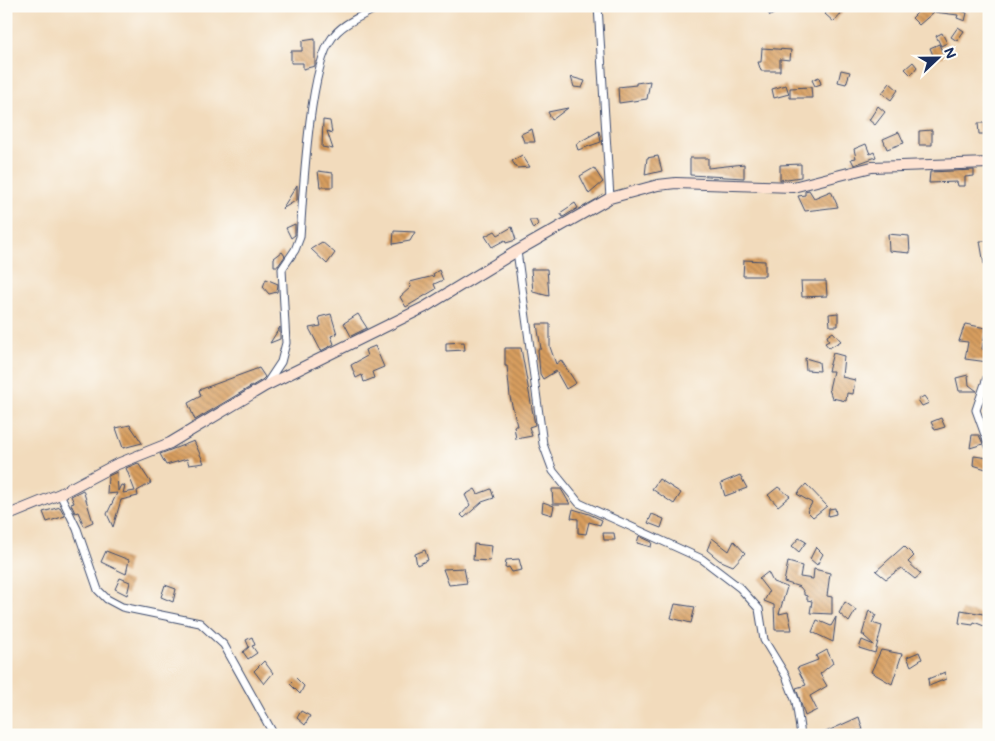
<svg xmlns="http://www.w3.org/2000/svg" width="995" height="741" font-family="Mali,sans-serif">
	<defs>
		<pattern id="building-back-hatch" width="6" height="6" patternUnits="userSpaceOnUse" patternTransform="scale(1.25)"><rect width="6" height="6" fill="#d89e5e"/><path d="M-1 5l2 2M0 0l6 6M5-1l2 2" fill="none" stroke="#ae8151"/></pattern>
	</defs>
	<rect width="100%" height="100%" fill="#fdfcf7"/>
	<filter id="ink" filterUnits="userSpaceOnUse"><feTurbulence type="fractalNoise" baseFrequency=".02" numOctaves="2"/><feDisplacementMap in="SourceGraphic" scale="10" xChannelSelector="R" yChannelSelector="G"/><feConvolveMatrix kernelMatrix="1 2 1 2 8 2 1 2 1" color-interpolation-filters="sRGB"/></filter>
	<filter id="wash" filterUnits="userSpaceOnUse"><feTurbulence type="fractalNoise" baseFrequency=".0096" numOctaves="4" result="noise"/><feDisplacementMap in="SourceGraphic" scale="20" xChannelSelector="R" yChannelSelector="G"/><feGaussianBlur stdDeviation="1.12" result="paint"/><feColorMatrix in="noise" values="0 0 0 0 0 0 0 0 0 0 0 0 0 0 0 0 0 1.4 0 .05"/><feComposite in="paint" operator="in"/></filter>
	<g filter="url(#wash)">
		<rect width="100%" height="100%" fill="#f2dbbc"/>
		<g id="blocks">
			<path fill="url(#building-back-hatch)" d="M770 6H776L779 11 770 16 766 8Z
				M832 6H837L843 12 834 22 825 14Z
				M918 6H948L967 13 965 21 957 18 958 15 934 12 919 25 912 18 921 9Z
				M958 27 964 31 957 41 951 37Z
				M942 33 947 43 941 46 936 36Z
				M315 39V66L303 69V63H291V51H302V41Z
				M939 44 944 56 935 60 930 48Z
				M762 48 791 50 790 60 780 59V71H761L758 62H761Z
				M913 62 917 67 911 75 905 69Z
				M841 70 850 72 846 84 838 82Z
				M571 77 585 81 582 88 574 87Z
				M819 77 821 84 815 86 812 80Z
				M650 81 647 99 619 103 618 87 636 85V83Z
				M890 83 898 90 891 100 882 93Z
				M786 85 789 94 774 98 772 89Z
				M811 87 812 98H790V88Z
				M878 106 885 112 875 125 869 120Z
				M568 108 552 120 548 112Z
				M323 120 330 121 332 133 327 131 333 149 322 147Z
				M978 123H988V134H979Z
				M532 129 535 142H524L521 134Z
				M932 130V145H919V131Z
				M599 131 601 142 578 150 576 144Z
				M899 132 904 143 887 149 883 139Z
				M866 144 870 154 874 152 876 157 854 165 851 159 856 158 854 149Z
				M522 155 530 167 517 168 512 161Z
				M658 156 662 171 645 175 647 158Z
				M690 158H708V168L744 164V178L690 175Z
				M801 164V177L780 180V165Z
				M594 168 603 182 589 194 580 176Z
				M974 170V176L965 177V186H958L957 182 929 183 930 172Z
				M318 171 333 173V187H320Z
				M297 185V200L282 209Z
				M809 190 814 198 831 191 838 207 805 211 798 196 805 195V191Z
				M575 203 578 208 563 217 560 213Z
				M529 220H536L538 224 533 229Z
				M295 224V235L291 238 286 228Z
				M512 227 516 240 506 243 505 240 492 247 485 236 495 231 498 235Z
				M394 231 415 232 410 241 393 244Z
				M888 234 909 236 910 253 889 251Z
				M980 241H989V270H985Z
				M322 242 335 253 327 264 311 249Z
				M282 252 285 256 278 266H274V258Z
				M744 260 765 261V276H743Z
				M531 269H547L549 296 533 292Z
				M439 270 443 280 434 284 436 289 406 307 400 297 411 287 410 282 434 276 433 274Z
				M266 279 278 284 277 292 269 294 263 287Z
				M801 281H826L827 296 802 297Z
				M838 313V326H830L829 314Z
				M331 314 337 334 331 336 334 344 321 351 309 328 321 326 319 317Z
				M358 314 367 328 351 336 344 323Z
				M537 324H550V347L556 364 561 360 576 383 566 389 556 371 543 379 540 374 538 349H541Z
				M965 324 986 328 982 349 989 351 988 362 965 359 968 342 959 341Z
				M280 327V339L270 343Z
				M833 332 841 341 829 348 825 343 829 341 827 336Z
				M464 342 465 350 446 351V343Z
				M375 346 384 367 372 372 374 378 364 382 362 375 356 378 351 365 367 356 365 350Z
				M505 348H521L535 425 529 427 532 436 516 439 514 426H517L510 397 507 366H505Z
				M833 353 844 356 842 377 855 380 853 394 847 393 846 401 832 398 829 389 833 371H828Z
				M805 358 819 362 820 371 806 370Z
				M259 368 265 377 262 380 195 420 188 403 201 396 199 390Z
				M968 375 969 385 977 391H959L956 378Z
				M924 396 929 403 922 406 918 400Z
				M941 418 945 427 935 430 931 422Z
				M130 425 142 443 123 448 116 428Z
				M972 435H979L983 444 970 448Z
				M194 441 204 463 189 465 187 459 166 465 160 454Z
				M974 456 989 458V470L973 465Z
				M138 463 151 483 137 491 138 496 121 500 113 527 107 514 117 493 107 494 108 476 117 472 118 491 121 485 125 486 123 493 135 491 126 468Z
				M740 475 747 488 725 496 721 483Z
				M659 479 681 493 674 504 652 489Z
				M806 484 827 506 813 517 807 511 812 503 797 494Z
				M778 487 790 496 778 506 768 495Z
				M475 489 478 494 491 489 494 498 482 502 464 518 461 515 470 505 465 495Z
				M552 489H561L570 504H553Z
				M83 490 93 522 84 526 78 512 75 513 71 504 74 503 71 496Z
				M543 502 554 506 552 515 542 512Z
				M60 507 65 516 47 522 43 512Z
				M835 508 836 514 828 516 829 509Z
				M573 509 589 514 602 520 600 525 589 522 586 534 578 533V519L571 518Z
				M652 514 664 519 661 528 648 523Z
				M603 533H614L615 540H604Z
				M639 536 652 542 651 547 637 543Z
				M712 538 729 551 734 541 745 553 733 566 719 560 707 550Z
				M799 538 806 542 799 552 792 546Z
				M474 544 492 546 490 561 473 560Z
				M904 546 914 556 908 562 921 574 915 579 901 568 886 579 876 571Z
				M816 547 823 554 817 565 810 559Z
				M425 550 428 560 417 565 415 554Z
				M106 551 129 560 126 574 101 562Z
				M519 559 522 570 512 572 509 567 505 568 506 560Z
				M788 562 802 566 800 577 813 579 814 569 830 573 827 596 832 597V614L810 613 812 601 807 600V596L804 595V592L800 587 784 582Z
				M464 568 467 583 449 585 443 569Z
				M768 572 773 582 787 587 779 614 788 612 792 630H775L774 605 764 601 769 592 759 579Z
				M120 578 130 582 127 595 115 589Z
				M165 585 176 589 173 602 161 597Z
				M845 602 856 610 849 622 839 613Z
				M675 604 695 607 691 623 671 618Z
				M869 610 876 615 872 623 882 626 875 653 859 648 862 640 874 645 864 636 865 635H862Z
				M961 610 989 615V628L974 622 973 625 959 623Z
				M836 617 833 642 812 632 817 620 831 626Z
				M252 637 255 645 252 646 257 653 248 659 243 652 249 647 246 640Z
				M827 650 833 663 820 674 827 686 810 696 817 710 805 716 796 688 806 685 797 668 818 660 816 656Z
				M881 650 902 654 892 684 871 672Z
				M919 652 922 659 911 666 907 657Z
				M264 661 273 673 264 684 254 671Z
				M945 672 946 679 929 686 928 679Z
				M296 678 304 686 300 694 290 684Z
				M301 711 310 716 305 725 297 718Z
				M859 717 863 730 856 731 857 735H819Z"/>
		</g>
	</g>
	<g filter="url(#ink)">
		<use href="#blocks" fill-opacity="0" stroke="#3b496c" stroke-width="1"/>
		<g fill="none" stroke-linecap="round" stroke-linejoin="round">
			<defs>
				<path id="street" d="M598 6 610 198
					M517 251 543 444 553 471 579 503 702 559 740 588 759 609 764 640 786 676 796 702 801 735
					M989 372 976 410 989 446
					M265 386 281 362 286 343 282 269 295 250 300 237C303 194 309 68 332 38 343 22 364 16 379 6
					M60 494 77 529 98 590 107 599 122 607 200 623 224 645 274 735"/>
				<path id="secondary" d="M6 516 60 494 115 465 170 443 265 386 425 307 517 251 610 198 658 185 676 183 793 187 872 167 989 163"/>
			</defs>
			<use href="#street" stroke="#3b496c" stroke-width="9"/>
			<use href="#secondary" stroke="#3b496c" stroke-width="12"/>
			<use href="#street" stroke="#fff" stroke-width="7"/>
			<use href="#secondary" stroke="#fee3d2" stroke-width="10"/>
		</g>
	</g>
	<rect width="995" height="741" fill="none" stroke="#fdfcf7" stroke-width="25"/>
	<g transform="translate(938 58) rotate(68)" stroke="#fdfcf7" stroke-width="4" paint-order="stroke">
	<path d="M0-4L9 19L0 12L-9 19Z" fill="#1b2f5e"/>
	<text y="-8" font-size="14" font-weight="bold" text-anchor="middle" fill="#1b2f5e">N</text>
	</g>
</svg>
